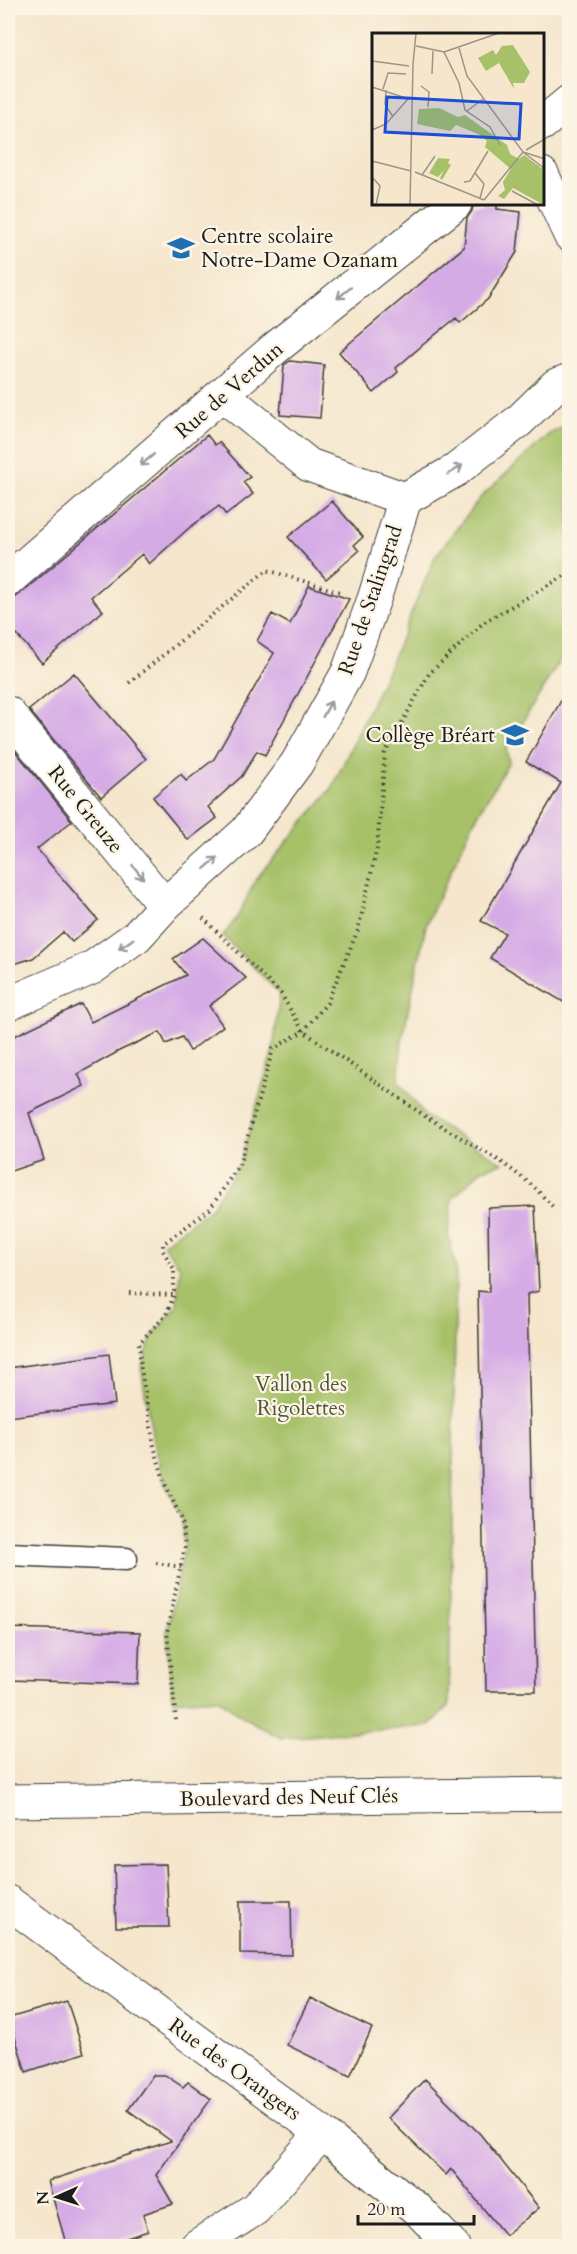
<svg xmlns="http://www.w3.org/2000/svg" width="577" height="2254" font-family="Cardo,serif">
	<rect width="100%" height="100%" fill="#fcf5e5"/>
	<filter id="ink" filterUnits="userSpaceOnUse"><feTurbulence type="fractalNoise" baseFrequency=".0167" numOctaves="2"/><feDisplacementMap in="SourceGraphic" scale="12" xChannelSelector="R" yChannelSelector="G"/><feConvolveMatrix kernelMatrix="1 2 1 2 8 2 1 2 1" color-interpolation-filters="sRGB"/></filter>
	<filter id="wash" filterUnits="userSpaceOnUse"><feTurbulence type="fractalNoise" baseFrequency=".008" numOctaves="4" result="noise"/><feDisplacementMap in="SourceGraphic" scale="24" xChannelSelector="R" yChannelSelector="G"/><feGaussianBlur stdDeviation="1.35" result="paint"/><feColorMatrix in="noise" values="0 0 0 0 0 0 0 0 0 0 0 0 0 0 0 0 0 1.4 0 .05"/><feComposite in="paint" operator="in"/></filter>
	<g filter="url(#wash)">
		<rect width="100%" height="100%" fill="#f5e6cc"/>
		<path fill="#a6c168" stroke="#616e42" stroke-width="1.5" d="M569 424V645L506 750 509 762 473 823 426 925 402 1040 398 1081 425 1116 503 1163 482 1169 452 1199 448 1236 456 1267 449 1706 429 1726 281 1738 245 1718 217 1698 173 1701 167 1632 185 1546 182 1520 165 1484 154 1446 141 1368 152 1336 177 1306 180 1267 163 1244 210 1209 240 1163 273 1049 280 994 223 936 238 916 256 879 332 788 392 660 435 557 481 497 549 434Z"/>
		<g id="blocks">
			<path fill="#d5abe6" d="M497 204V209L521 212 517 252 488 299 460 323 456 318 425 343 396 368 398 372 374 393 339 352 464 247 467 218 472 211 473 206Z
				M290 361 324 365 320 418 280 415 284 365Z
				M207 435 215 445 219 442 250 477 243 482 253 494 226 515 219 506 189 528 149 564 142 554 91 597 103 611 42 663 8 625V602L20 594Z
				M332 501 363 537 354 545 359 551 326 579 288 537Z
				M309 586 349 599 265 755 257 751 242 776 208 807 217 818 188 840 153 797 181 774 186 781 214 759 274 653 257 641 272 614 290 624Z
				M74 673 146 759 101 797 29 710Z
				M570 685V1006L490 958 505 933 481 921 561 783 526 762Z
				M8 742 72 821 37 849 98 920 72 942 63 932 33 958 8 966Z
				M203 938 246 978 209 1006 223 1026 190 1051 182 1037 166 1044 160 1032 121 1050 78 1074 84 1086 29 1113 44 1160 8 1172V1039L81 1004 91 1022 186 975 173 959Z
				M535 1206 539 1291 527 1294 536 1691H486L478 1291 489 1292 488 1208Z
				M109 1354 115 1404 8 1417V1368Z
				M8 1628 140 1632 138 1684 8 1680Z
				M166 1864 169 1927H116L114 1865Z
				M240 1901H291L292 1955 240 1954Z
				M310 1998 372 2028 350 2076 287 2045Z
				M67 2001 84 2053 26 2072 9 2018Z
				M153 2075H165L183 2087 188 2082 211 2099 156 2175 173 2204 143 2214 148 2231 99 2247H67L48 2181 171 2141 128 2110Z
				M425 2079 480 2134 539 2208 505 2235 451 2169 446 2175 388 2118Z"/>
		</g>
	</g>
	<g filter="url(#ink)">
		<use href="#blocks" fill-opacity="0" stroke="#3d3a36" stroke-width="1.5"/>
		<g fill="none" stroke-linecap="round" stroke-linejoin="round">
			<defs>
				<path id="lane" d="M8 1554 126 1559"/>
				<path id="street" d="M542 124 570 101
					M542 174 570 235
					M223 395 309 465 405 499
					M8 580 273 350 455 204
					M8 713 156 895 167 903
					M8 1004 92 968 137 936 167 903 246 832 297 763 348 672 375 596 405 499 456 470 519 421 556 385 570 380
					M8 1902 322 2133 418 2210 453 2246
					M197 2246 255 2209 322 2133"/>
				<path id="secondary" d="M8 1801 570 1794"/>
			</defs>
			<use href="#lane" stroke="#3d3a36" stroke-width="25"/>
			<use href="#street" stroke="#3d3a36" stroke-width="35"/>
			<use href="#secondary" stroke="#3d3a36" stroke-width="35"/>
			<path stroke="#3d3a36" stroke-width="4" stroke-dasharray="1.5 4.5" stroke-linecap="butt" d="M129 683 267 570 339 592
				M203 918 281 994 303 1031 425 1116 503 1163 532 1185 555 1209
				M129 1293 174 1295
				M156 1563 182 1567
				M176 1720 167 1632 185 1546 182 1520 165 1484 154 1446 141 1368 139 1343 166 1315 174 1295V1269L163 1251V1244L210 1209 240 1163 273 1049 303 1031 327 1003 358 930 377 848 385 753 429 674 483 623 564 576 570 570"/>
			<use href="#lane" stroke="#fff" stroke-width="22"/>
			<use href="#street" stroke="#fff" stroke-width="33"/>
			<use href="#secondary" stroke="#fff" stroke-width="33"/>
		</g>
		<defs><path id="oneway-shaft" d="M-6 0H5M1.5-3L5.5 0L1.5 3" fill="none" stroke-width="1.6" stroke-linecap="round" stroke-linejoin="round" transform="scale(1.5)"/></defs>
		<g stroke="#999">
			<use href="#oneway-shaft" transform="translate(344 293) rotate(141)"/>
			<use href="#oneway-shaft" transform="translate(147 460) rotate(140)"/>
			<use href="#oneway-shaft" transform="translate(455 470) rotate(-33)"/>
			<use href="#oneway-shaft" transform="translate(327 709) rotate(-61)"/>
			<use href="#oneway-shaft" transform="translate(211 863) rotate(-41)"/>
			<use href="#oneway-shaft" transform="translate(138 872) rotate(51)"/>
			<use href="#oneway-shaft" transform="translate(126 944) rotate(145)"/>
		</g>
	</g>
	<defs>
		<symbol id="school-bare" viewBox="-9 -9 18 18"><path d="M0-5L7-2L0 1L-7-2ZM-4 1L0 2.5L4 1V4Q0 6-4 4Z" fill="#1f6fb2" stroke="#fcf5e5" stroke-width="2.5" paint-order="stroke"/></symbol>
	</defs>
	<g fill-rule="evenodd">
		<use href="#school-bare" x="162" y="229" width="38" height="38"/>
		<use href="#school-bare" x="496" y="716" width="38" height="38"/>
	</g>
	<g text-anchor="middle" stroke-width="4.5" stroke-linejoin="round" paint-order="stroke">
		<g font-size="21" fill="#1c1c1c" stroke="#fcf5e5" text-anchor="start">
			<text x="201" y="243">Centre scolaire<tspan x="201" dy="24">Notre-Dame Ozanam</tspan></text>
			<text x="495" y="742" text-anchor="end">Collège Bréart</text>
		</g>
		<g font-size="21" fill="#1c1c1c" stroke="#fcf5e5">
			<text transform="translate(229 390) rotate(-41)" y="7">Rue de Verdun</text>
			<text transform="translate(370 600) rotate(-71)" y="7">Rue de Stalingrad</text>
			<text transform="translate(86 809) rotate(51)" y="7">Rue Greuze</text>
			<text transform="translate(289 1797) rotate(-1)" y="7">Boulevard des Neuf Clés</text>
			<text transform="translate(235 2069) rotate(36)" y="7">Rue des Orangers</text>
		</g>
		<g font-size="21" fill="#4c5637" stroke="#fcf5e5">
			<text x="301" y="1391">Vallon des<tspan x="301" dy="24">Rigolettes</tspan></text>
		</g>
	</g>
	<g transform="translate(372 33)">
		<rect width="172" height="172" fill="#f5e6cc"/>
		<path d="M141 12 158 39 152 50H141L142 56 127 30 114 38 106 25 121 17 124 22 130 13ZM67 75 86 84 93 82 135 112 138 121 147 126 152 122 172 137V172L141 155 132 166 126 163 133 157 131 149 139 136 113 114 115 108 106 101 84 92 78 98 45 91 47 76ZM66 125 78 126 76 130 79 132 70 147 68 145 72 137 66 144 57 140Z" fill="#a6c168"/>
		<path fill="none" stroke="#9e9586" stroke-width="1.5" d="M44 13 72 19 87 50M87 15 95 43 151 119 173 136M72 19 127 0M0 28 37 33M41 31 44 0M60 41 61 18M87 50 93 77 118 94 128 112M49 53 57 59 56 74M0 54 37 66M11 56 16 40 34 41M14 57 13 71 21 84M95 78 111 66M0 97 14 91 36 66M154 117 173 106M151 119 173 126M0 128 39 138M43 139 112 167M103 140 112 151 108 165M50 142 63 123M0 144 8 153 4 172M92 149 98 148 116 118M140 158 166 172M112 167 151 119M38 172 41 31"/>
		<path fill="#1d4ed8" fill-opacity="0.15" stroke="#1d4ed8" stroke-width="3" d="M15 64 149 71 147 106 13 99Z"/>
		<rect width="172" height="172" fill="none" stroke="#1c1c1c" stroke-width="3"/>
	</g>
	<rect width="577" height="2254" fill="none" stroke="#fcf5e5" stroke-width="30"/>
	<g transform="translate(57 2197) rotate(267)" stroke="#fcf5e5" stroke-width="4.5" paint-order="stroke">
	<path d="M0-4.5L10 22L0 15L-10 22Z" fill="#1c1c1c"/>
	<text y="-9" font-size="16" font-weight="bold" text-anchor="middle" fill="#1c1c1c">N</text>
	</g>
	<path d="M358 2215v9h116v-9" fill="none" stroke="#1c1c1c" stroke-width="3"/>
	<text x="367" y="2215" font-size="18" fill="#1c1c1c" stroke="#fcf5e5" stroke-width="4.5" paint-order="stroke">20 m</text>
</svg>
